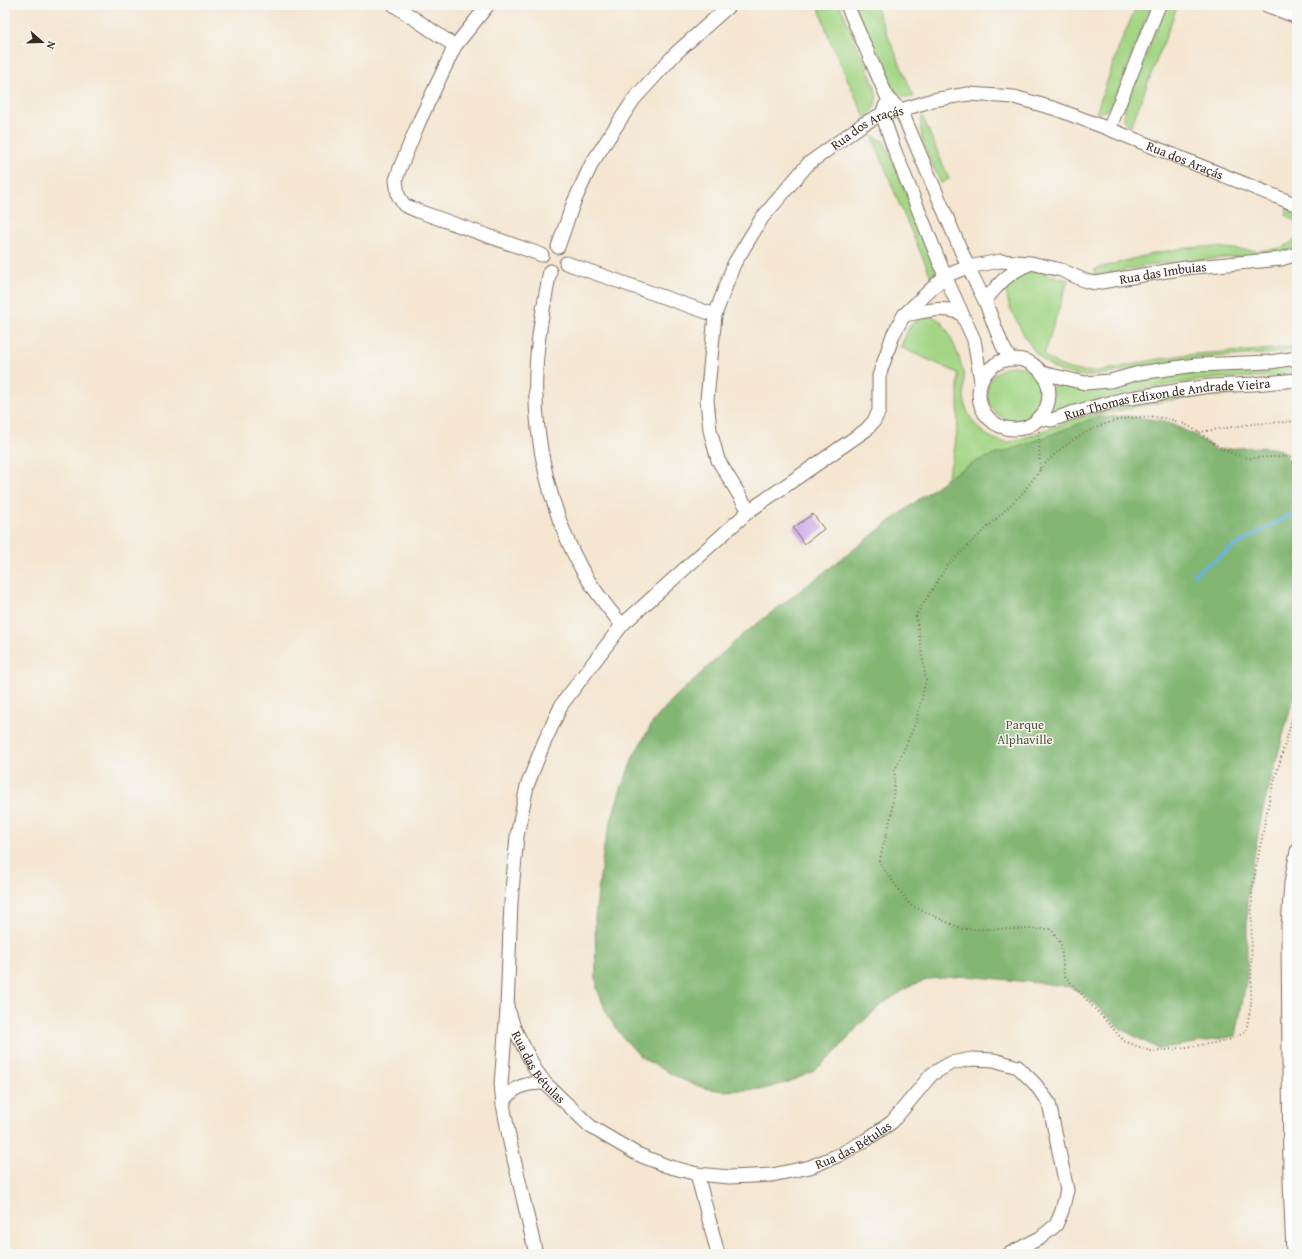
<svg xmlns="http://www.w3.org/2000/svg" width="1302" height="1259" font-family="'Gentium Book Plus',serif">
	<rect width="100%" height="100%" fill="#f6f6f2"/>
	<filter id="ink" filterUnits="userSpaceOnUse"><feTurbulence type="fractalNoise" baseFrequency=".025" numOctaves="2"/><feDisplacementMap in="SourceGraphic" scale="8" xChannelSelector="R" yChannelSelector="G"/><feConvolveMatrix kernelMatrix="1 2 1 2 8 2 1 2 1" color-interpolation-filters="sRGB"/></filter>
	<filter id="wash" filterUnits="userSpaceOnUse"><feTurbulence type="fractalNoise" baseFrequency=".012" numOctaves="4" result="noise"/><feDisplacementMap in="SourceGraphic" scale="16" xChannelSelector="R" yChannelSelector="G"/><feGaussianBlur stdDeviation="0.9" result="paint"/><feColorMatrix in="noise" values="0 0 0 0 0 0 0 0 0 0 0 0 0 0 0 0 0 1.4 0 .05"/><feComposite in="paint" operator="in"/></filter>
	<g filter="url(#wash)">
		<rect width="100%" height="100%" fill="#f4e6d1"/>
		<path fill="#a3d584" stroke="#6f8051" d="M818 5H840L874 85C878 98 877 109 865 118L831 43Z
			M854 5H875L914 97C904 98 898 96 891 89Z
			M1137 5H1151L1114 101 1108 109 1095 116 1120 44Z
			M1166 5H1178L1130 129 1124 119 1125 107Z
			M922 115 949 179 941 183C933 164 915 135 922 115Z
			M872 135 884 142 887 147 935 264V271L932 279 900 206Z
			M1287 206 1297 212V225L1294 220 1286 215Z
			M1297 235V247L1290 251 1259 256 1223 258 1164 263 1094 276 1095 269C1133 259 1172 246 1212 247 1233 248 1254 253 1275 249 1285 247 1292 244 1297 235Z
			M1026 270 1041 272 1068 280 1044 355C1055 364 1067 370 1082 371 1098 373 1115 368 1130 365 1148 361 1166 357 1184 355 1222 351 1260 352 1297 346V350C1262 356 1227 355 1192 359 1177 361 1162 363 1147 366 1128 369 1109 375 1090 376 1080 376 1067 374 1058 370 1036 360 1025 338 1015 317 1010 308 1002 292 1009 283 1013 278 1021 274 1026 270Z
			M931 316C935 318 939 319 942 323 950 332 962 363 964 376 965 383 963 390 964 397 966 421 986 442 1010 442 1049 430 1087 413 1127 405 1161 397 1196 394 1231 391L1235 392 1238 395 1209 396 1166 401 1126 409 1108 413 1030 443 977 461 945 480C960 447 958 409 958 373L900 347C909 330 909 318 931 316Z
			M1297 364V373C1269 379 1240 376 1212 379 1157 385 1104 396 1051 413L1053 381 1071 387 1096 389 1180 374 1221 369Z
			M987 393a27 27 0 1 1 54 0a27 27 0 1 1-54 0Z"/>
		<path fill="#82b672" stroke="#5e7048" d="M1126 416 1164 421 1193 434 1217 450C1239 448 1260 445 1282 450L1290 461 1297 477V684L1262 813 1247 897V977L1236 1036 1159 1049 1121 1029 1083 994 1070 987 1041 983 966 976 930 979 912 985 882 1004 858 1026 852 1034 831 1057 812 1072 789 1082 763 1089 724 1091 704 1088 683 1080 647 1061 639 1055 621 1035 607 1015 597 988 596 978 595 917 604 846 619 794 634 755 653 722 671 701 741 636 918 500 952 475 977 461 1030 443 1094 418Z"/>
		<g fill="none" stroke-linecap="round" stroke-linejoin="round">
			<path stroke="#6bb2e2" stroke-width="3.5" d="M1194 574 1238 544 1297 511"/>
		</g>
		<g id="blocks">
			<path fill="#c89fe5" d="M813 514 824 529 804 544 793 528Z"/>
		</g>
	</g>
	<g filter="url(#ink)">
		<use href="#blocks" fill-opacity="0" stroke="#7c6c5d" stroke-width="1"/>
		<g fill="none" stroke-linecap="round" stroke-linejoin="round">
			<defs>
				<g id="street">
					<path d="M394 5 455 46"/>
					<path d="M488 5 455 46 419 122 400 168 396 180 398 195 404 205 418 211 542 255"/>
					<path d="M847 5 888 99 901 110 968 267 985 301 1002 345 1010 359"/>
					<path d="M1266 5 1297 17"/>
					<path d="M885 106 882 114 894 149 945 276 974 340 981 381"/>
					<path d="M1109 129 1159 5"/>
					<path d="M558 247 573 204 592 163 634 99 676 53 730 5"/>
					<path d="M566 263 715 315"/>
					<path d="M550 271C544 304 537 338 536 373 533 438 550 511 581 568 593 589 607 607 622 625"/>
					<path d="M985 301C999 283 1008 273 1029 264"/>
					<path d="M904 315C923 312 944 305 962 314"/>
					<circle cx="1014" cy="394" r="35"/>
					<path d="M1042 373 1085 383 1110 381 1139 373 1196 365 1270 362 1297 358"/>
					<path id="s1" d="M1038 418 1052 420 1071 413 1124 399 1182 390 1211 386 1254 384 1297 380"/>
					<path id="s2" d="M749 511 718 460 710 430 707 400 715 315 734 264 762 218 808 164 863 124 882 114 901 110 933 100 968 94 1014 97 1056 109 1109 129 1297 205"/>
					<path id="s3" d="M509 1012 514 1028 535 1069 545 1083 591 1127 637 1154 667 1166 697 1174 729 1177 772 1175 810 1167 839 1155 866 1140 892 1122 932 1074 951 1063 972 1059 994 1060 1018 1067 1035 1084 1049 1103 1067 1190 1062 1211 1056 1225 1040 1238 1009 1254"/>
					<path d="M503 1104C512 1086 526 1083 545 1083"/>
					<path d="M697 1174 718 1254"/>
					<path id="s4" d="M536 1254 510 1142 503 1104 501 1084 507 1009 511 902 517 836 527 786 543 745 562 704 622 625 749 511 866 430 874 421 879 411V376L893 335 904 315 945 276 968 267 1000 261 1031 263 1061 270 1086 281 1095 283 1185 268 1281 259 1297 254"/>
					<path d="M1293 1254 1290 1181 1288 927 1291 883 1297 851"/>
				</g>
			</defs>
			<use href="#street" stroke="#7c6c5d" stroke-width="15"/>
			<path stroke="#7c6c5d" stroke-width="2" stroke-dasharray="1 3" stroke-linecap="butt" d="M1039 431 1040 470 1022 494 947 566 916 615 926 680 916 722 895 770 892 813 879 862 910 905 962 929H1051L1061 944 1064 975 1124 1041 1153 1052 1227 1041 1246 1031 1251 1005 1252 889 1270 796 1297 702
				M1199 432 1252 424 1297 421
				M1296 456 1297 469
				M1040 470C1072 430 1134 403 1184 424 1198 430 1210 441 1223 449 1231 454 1240 456 1249 458L1296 456"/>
			<use href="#street" stroke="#fff" stroke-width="13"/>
		</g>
	</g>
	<g text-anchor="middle" stroke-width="3" stroke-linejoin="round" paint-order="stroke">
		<g font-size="13" fill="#3b2a1e" stroke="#f6f6f2">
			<text dy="5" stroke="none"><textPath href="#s2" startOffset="456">Rua dos Araçás</textPath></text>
			<text dy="5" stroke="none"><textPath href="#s2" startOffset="792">Rua dos Araçás</textPath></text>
			<text dy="5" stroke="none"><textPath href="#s4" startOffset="1380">Rua das Imbuias</textPath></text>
			<text dy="5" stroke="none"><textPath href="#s1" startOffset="132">Rua Thomas Edixon de Andrade Vieira</textPath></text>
			<text dy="5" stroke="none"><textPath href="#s3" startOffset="63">Rua das Bétulas</textPath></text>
			<text dy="5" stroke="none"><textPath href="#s3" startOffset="423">Rua das Bétulas</textPath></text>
		</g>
		<g font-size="13" fill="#555538" stroke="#f6f6f2">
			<text x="1025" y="729">Parque<tspan x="1025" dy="15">Alphaville</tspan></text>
		</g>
	</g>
	<rect width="1302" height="1259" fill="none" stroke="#f6f6f2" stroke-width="20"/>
	<g transform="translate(42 42) rotate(110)" stroke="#f6f6f2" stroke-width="3" paint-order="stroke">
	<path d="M0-3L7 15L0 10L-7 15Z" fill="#3b2a1e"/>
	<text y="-6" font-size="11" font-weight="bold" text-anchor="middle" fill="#3b2a1e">N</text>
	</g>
</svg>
